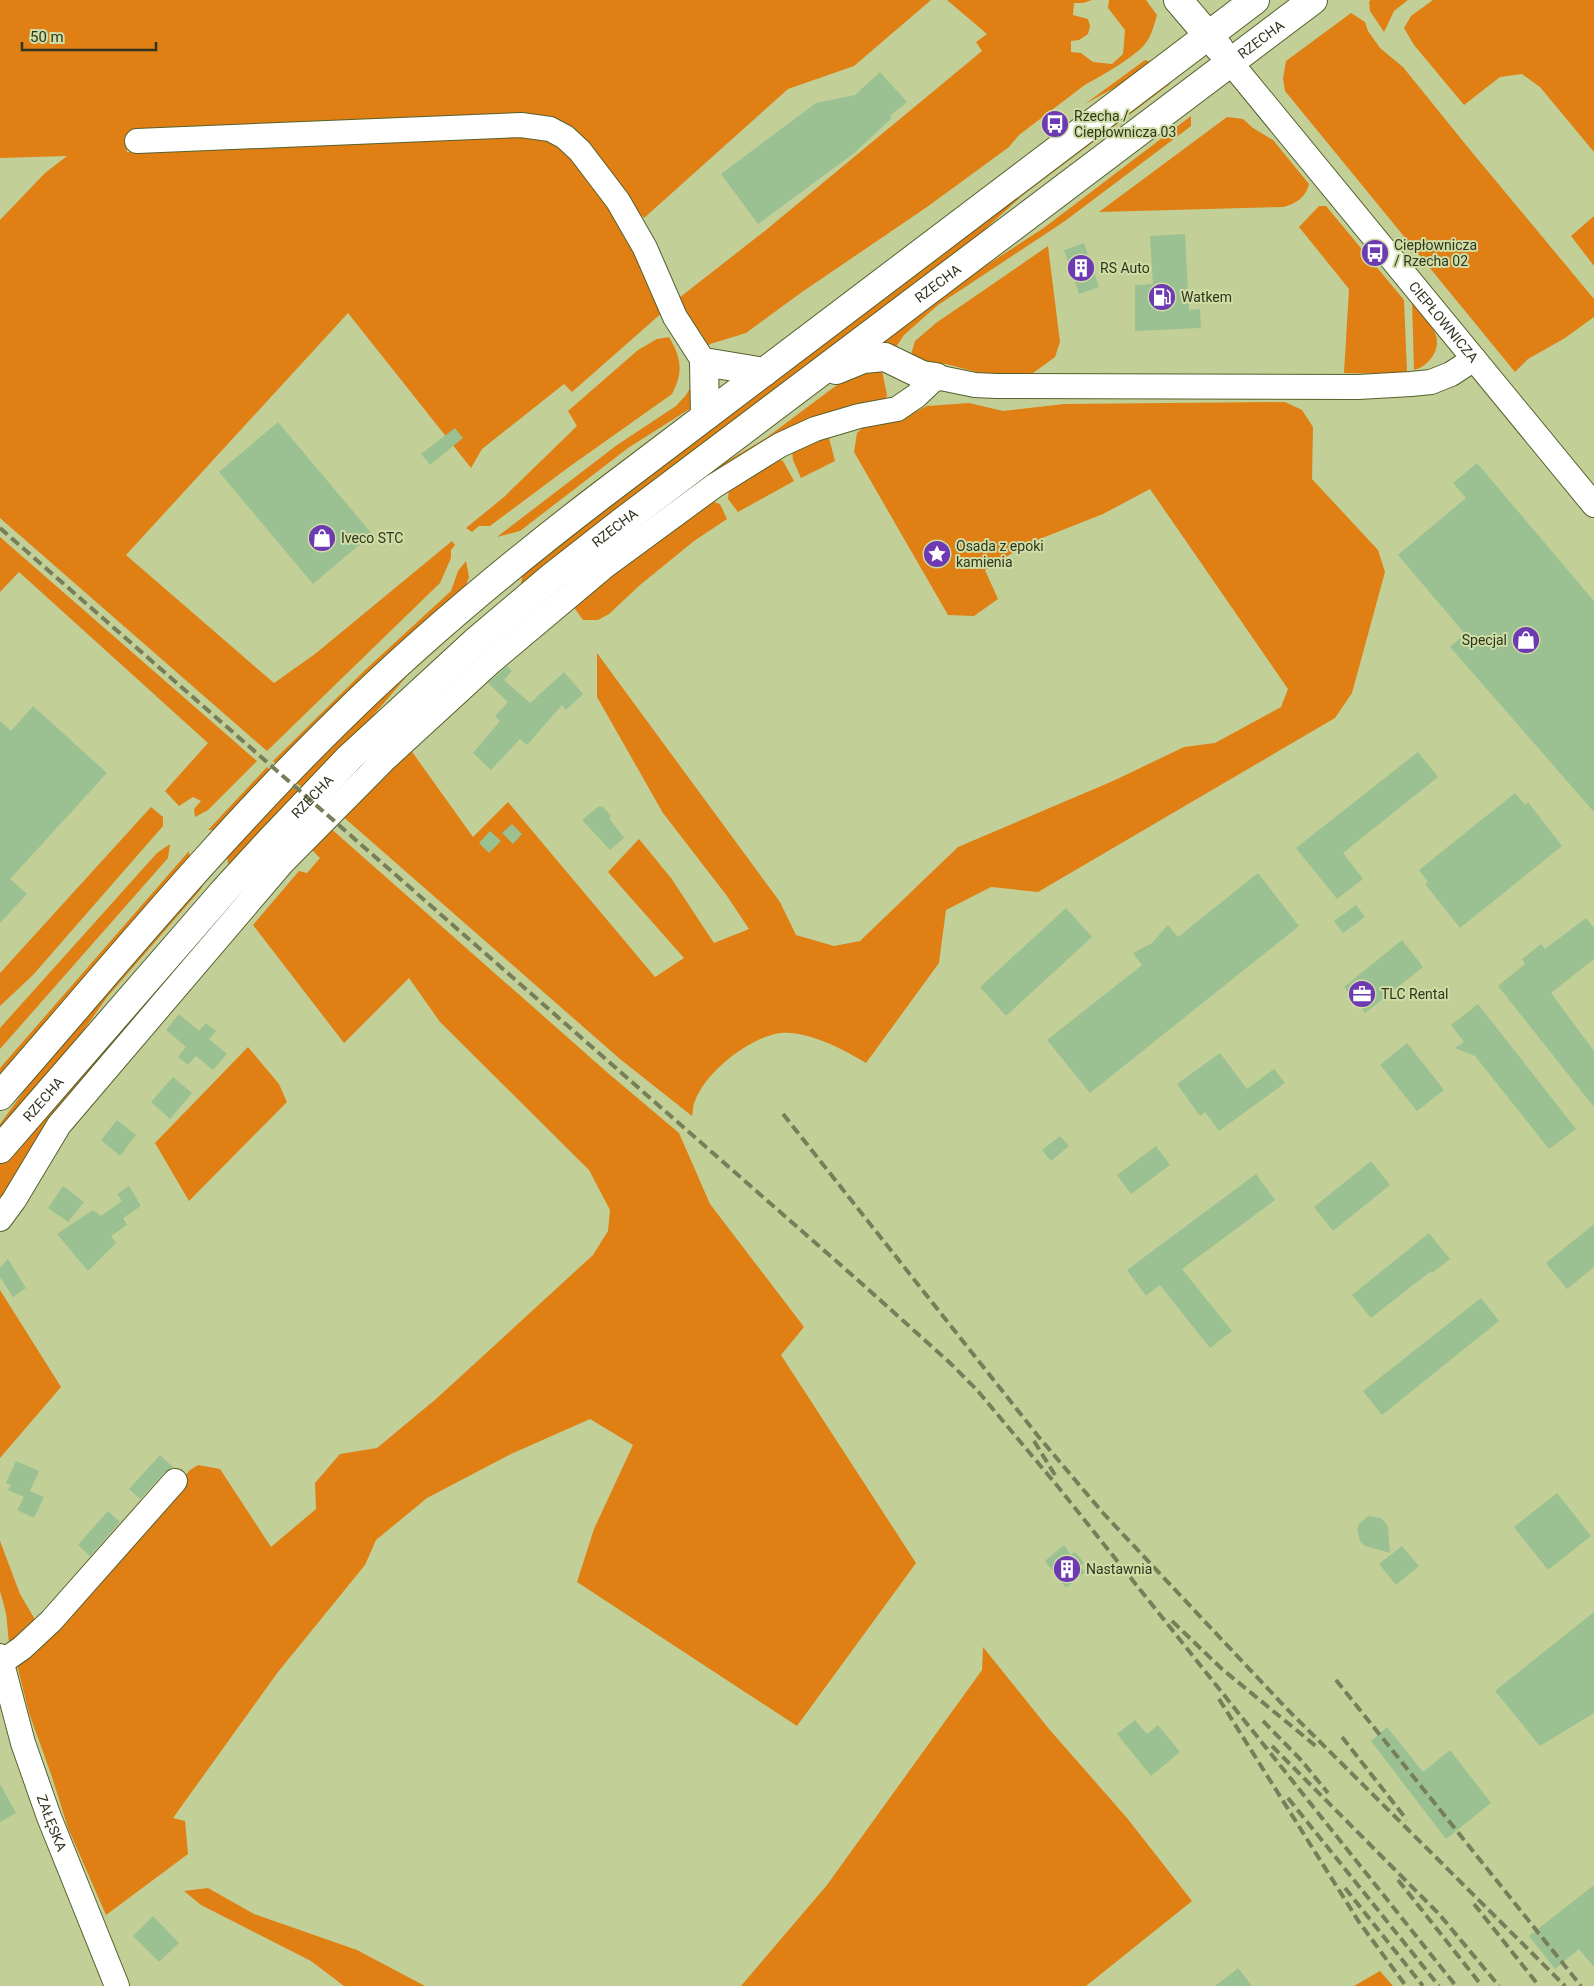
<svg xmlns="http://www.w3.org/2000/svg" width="1594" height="1986" font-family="Roboto,sans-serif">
	<rect width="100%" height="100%" fill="#c2d098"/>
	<path fill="#df7f14" d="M0 0H931L854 66 788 89 644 218 562 127 520 119 124 137 127 152 295 147 371 138 523 137 556 140C600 190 640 249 664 311L572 392 564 384 482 449 471 468 348 313 126 555 274 683 315 654 452 541 455 545 451 550V558L440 583 267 751 0 518V220L45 173 67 156 0 158Z
		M947 0H1092L1083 3H1074L1073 15 1088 19 1090 26 1088 34 1079 40 1071 41V52L1081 53 1093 62 1112 64 1123 54 1125 30 1108 8 1109 0H1146L1157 15C1154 24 1152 36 1145 44 1137 55 1099 78 1086 84L1019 135 1009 147 927 207 802 292 746 333 710 344 706 348 690 321 679 298 766 230 982 51 976 42 987 34Z
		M1371 0H1408L1394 11 1384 32 1370 11 1369 1Z
		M1433 0H1594V152L1540 87 1522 74 1500 77 1464 105 1414 45 1404 28 1411 16Z
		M1351 13 1365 22 1368 31 1380 48 1403 67 1466 145 1594 299V317L1565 338 1528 359 1515 372 1285 91 1283 78 1286 61Z
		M1145 60 1153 63 1145 71 1085 104Z
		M1169 81 1170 84 1023 195 943 267 520 588 524 568Z
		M1191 116V126L1065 221 938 305 904 335 894 350 883 342 941 295 1045 227Z
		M1227 117 1243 119 1253 128 1273 140 1309 184C1306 197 1296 204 1283 207L1099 212Z
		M1319 206H1326L1404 300 1407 372 1397 374 1344 373 1349 289 1299 227Z
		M1594 216V266L1571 236Z
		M1048 246 1060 342 1055 357 1029 376 984 374 946 364H926L909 361 915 341 936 323Z
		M1412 301C1418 310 1432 324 1435 333 1442 349 1429 366 1414 370Z
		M669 337C681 357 684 372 672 394L569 467 490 526H479L472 532 466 528 504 497 577 426 568 411 638 350 657 339Z
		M864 371H882L887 395 885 401 730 469 325 808 319 804 484 646 707 473 766 438 849 376Z
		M695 380 694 399 691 408 628 448 520 531 497 537 617 445 676 406 686 395Z
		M1285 402 1302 410 1313 427 1312 479 1378 550 1385 572 1352 693 1335 718 1038 892 991 887 946 910 939 963 866 1063C843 1049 807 1030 780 1033 750 1037 705 1072 695 1101 693 1105 693 1111 692 1116L620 1059 340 814 410 749 473 837 508 802 655 977 684 958 608 872 639 839 671 878 714 943 749 929 727 896 663 813 597 697V653L780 902 796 935 834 946 860 941 958 847 1113 781 1184 747 1215 743 1281 707 1288 689 1150 489 1103 514 1027 544 985 570 998 599 974 616 948 615 854 452 857 433 865 426 903 418 927 406 969 403 1003 411 1064 404Z
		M818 437 829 438 835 461 801 478 793 460 792 450Z
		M777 459 783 461 794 481 738 512 728 499 729 487Z
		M711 501 720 504 727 519 694 541 640 585 609 614 598 620H583L575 609 580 596Z
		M0 537 257 761 208 810 195 817 194 809 201 801 193 797 179 806 165 791 208 743 19 572 0 592Z
		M466 561 469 577 465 588 278 766 273 761 365 670 451 591 458 571Z
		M494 598 407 676 341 753 305 790 293 780 400 675Z
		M267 767 273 772 216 830H208Z
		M289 784 300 794 229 867 226 851Z
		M151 807 163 817V826L33 975 0 1006V973Z
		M299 824 0 1206V1164Z
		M328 826 609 1074 679 1133 710 1204 804 1327 781 1355 916 1563 797 1726 577 1582 594 1529 633 1445 590 1419 511 1454 427 1498 376 1540 365 1565 278 1672 173 1818 185 1821 188 1854 106 1915 68 1828 52 1777 29 1713 16 1661 47 1636 190 1470 198 1465 220 1469 271 1547 316 1509 315 1483 340 1454 377 1448 436 1399 593 1255 608 1231 610 1210 589 1170 440 1022 409 978 344 1043 253 925 299 871 307 873 320 858 310 848Z
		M170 844 168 858 0 1049V1028L157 853Z
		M189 851 190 861 0 1079V1068Z
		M201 883 203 885 201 889 108 996 55 1070 0 1134V1124L59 1043Z
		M248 1047 279 1084 287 1102 189 1201 155 1143Z
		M0 1290 61 1387 0 1458Z
		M0 1541 20 1594 37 1623 9 1643 6 1613 0 1591Z
		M983 1647 1049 1729 1127 1818 1192 1901 1086 1986H741L827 1885 982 1670Z
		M208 1888 254 1914 357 1950 425 1986H344L311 1961 201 1905 184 1891Z
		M1380 1971 1393 1986H1354Z"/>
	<path fill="#9bc091" d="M880 72 907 102 890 116 892 118 853 154 758 224 721 174 816 103 855 95Z
		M1185 234 1189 310 1200 309 1201 328 1135 331V285L1153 284 1150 236Z
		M1084 243 1099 287 1079 294 1064 250Z
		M278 422 372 534 313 584 219 472Z
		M455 428 463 438 430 465 421 454Z
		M1477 463 1594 601V812L1450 647 1465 634 1398 555 1466 498 1453 483Z
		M507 666 512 671 504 680 530 703 564 672 583 694 566 710 562 705 527 745 520 739 491 770 473 753 500 721 495 716 508 702 488 683Z
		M33 706 107 773 10 879 27 894 0 923V721L11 731Z
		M1418 752 1438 777 1343 853 1363 879 1337 899 1296 848Z
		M1515 793 1525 805 1528 802 1562 846 1460 928 1425 884 1428 882 1419 870Z
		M599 806 600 807 602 806 611 816 609 818 624 838 610 850 582 820Z
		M512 824 522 834 513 844 502 833Z
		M490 831 501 841 489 853 479 843Z
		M1258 873 1299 926 1090 1093 1047 1040 1142 965 1133 953 1152 943 1168 925 1178 937Z
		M1356 905 1365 917 1343 933 1334 921Z
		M1066 908 1092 937 1006 1016 980 987Z
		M1586 918 1594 928V959L1551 993 1594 1051V1107L1498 986 1525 964 1522 959 1541 944 1545 949Z
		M1402 940 1423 967 1365 1013 1344 987Z
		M1478 1004 1576 1129 1549 1149 1475 1056 1455 1048 1464 1042 1451 1025Z
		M179 1014 199 1031 206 1023 216 1031 209 1039 227 1054 213 1070 196 1056 188 1065 178 1057 186 1047 166 1030Z
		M1407 1043 1444 1090 1417 1111 1380 1065Z
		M1220 1053 1247 1089 1274 1069 1285 1083 1219 1131 1205 1112 1200 1116 1177 1084Z
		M173 1077 192 1093 170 1119 151 1102Z
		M117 1120 136 1135 120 1156 101 1140Z
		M1060 1136 1069 1146 1051 1161 1042 1150Z
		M1156 1146 1170 1165 1131 1194 1117 1175Z
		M1371 1161 1390 1185 1333 1231 1314 1207Z
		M1256 1174 1275 1200 1182 1269 1232 1331 1210 1348 1160 1285 1146 1296 1127 1270Z
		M63 1186 84 1202 68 1222 48 1208Z
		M129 1186 141 1206 123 1218 127 1225 111 1236 116 1243 88 1271 57 1234 93 1210 101 1216 122 1201 117 1194Z
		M1594 1224V1267L1567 1289 1546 1263Z
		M1429 1233 1450 1259 1432 1273 1431 1271 1371 1318 1352 1295Z
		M8 1259 26 1288 13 1297 0 1277V1268Z
		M1481 1298 1499 1321 1382 1415 1363 1391Z
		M160 1455 174 1468 165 1472 140 1499 129 1489Z
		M16 1461 39 1471 30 1491 44 1497 34 1518 17 1510 24 1497 8 1490 11 1485 6 1483Z
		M1557 1493 1591 1536 1548 1570 1514 1527Z
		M108 1511 120 1522 90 1556 78 1545Z
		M1368 1516 1381 1518 1385 1522 1388 1527 1390 1553 1365 1546 1360 1541 1357 1530 1359 1524Z
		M1064 1545 1071 1555 1075 1552 1084 1563 1080 1566 1085 1572 1066 1588 1045 1561Z
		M1402 1546 1419 1566 1396 1585 1379 1564Z
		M1594 1612V1713L1540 1746 1495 1691Z
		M1135 1720 1147 1734 1158 1725 1180 1752 1151 1776 1117 1734Z
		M1387 1727 1423 1772 1450 1750 1491 1803 1446 1839 1371 1741Z
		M0 1784 16 1813 0 1822Z
		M1594 1885V1967L1579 1949 1555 1969 1529 1936Z
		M153 1916 179 1943 159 1962 133 1936Z
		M1238 1968 1252 1986H1215Z"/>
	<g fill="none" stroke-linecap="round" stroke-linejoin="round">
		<defs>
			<g id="minor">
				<path id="s1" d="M1231 63 1594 505"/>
				<path d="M137 141 521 125 550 129 565 137 580 151 618 201 645 248 675 317 704 362"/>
				<path d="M0 1219 14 1200 59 1125 283 862 384 760 492 661 605 566 714 486 780 445 815 429 859 416 897 409 916 396 936 377 975 385 996 386 1358 387 1411 384 1431 382 1451 374 1474 359"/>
				<path id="s2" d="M0 1656 23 1743 49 1817 117 1986"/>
				<path d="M2 1662 22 1648 51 1621 175 1481"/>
			</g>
			<g id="major">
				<path d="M1178 0 1219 48"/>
				<path d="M836 370 863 359 885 357 922 375 936 377"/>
				<path d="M705 416 704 362 764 372"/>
				<path d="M0 1096C111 969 219 837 340 719 421 639 509 566 599 497L1255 0"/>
				<path id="s3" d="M0 1149 224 891 270 841 349 758 475 642 553 576 622 522 1313 0"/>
			</g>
		</defs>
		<use href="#minor" stroke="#56612d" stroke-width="26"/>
		<use href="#major" stroke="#56612d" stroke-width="30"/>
		<use href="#minor" stroke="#fff" stroke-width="24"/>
		<use href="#major" stroke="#fff" stroke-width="28"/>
		<path stroke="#767f59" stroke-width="4" stroke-dasharray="10 5" stroke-linecap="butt" d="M0 528 860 1282 949 1362 977 1390 1059 1488 1456 1986
			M783 1114 1038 1436 1103 1513 1286 1708 1565 1986
			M1034 1441 1055 1475
			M1172 1621 1222 1669 1317 1747
			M1336 1680 1581 1986
			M1219 1699 1359 1922 1406 1986
			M1263 1721 1301 1760 1328 1793
			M1342 1737 1407 1820
			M1272 1746 1439 1914 1499 1986
			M1288 1798 1439 1986
			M1398 1880 1482 1986
			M1345 1888 1423 1986
			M1474 1904 1539 1986"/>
	</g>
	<defs>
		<symbol id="bus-disc" viewBox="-11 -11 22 22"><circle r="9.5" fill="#6e3ab1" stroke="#cfdda4"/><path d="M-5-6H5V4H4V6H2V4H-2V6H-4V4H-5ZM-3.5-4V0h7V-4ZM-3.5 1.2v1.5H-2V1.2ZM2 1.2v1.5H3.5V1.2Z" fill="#fff"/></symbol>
		<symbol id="building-disc" viewBox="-11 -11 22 22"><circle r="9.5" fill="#6e3ab1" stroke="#cfdda4"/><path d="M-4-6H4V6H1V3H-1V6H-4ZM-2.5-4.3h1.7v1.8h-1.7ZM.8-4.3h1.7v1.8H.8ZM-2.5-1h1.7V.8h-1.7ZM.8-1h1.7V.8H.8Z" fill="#fff"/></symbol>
		<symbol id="fuel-disc" viewBox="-11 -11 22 22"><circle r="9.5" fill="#6e3ab1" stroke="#cfdda4"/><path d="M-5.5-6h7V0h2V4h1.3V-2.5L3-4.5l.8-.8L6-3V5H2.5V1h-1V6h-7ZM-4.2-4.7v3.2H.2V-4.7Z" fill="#fff"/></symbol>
		<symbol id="shop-disc" viewBox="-11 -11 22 22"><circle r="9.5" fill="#6e3ab1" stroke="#cfdda4"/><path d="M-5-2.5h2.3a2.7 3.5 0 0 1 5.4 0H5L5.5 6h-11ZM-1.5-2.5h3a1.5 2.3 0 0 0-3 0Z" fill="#fff"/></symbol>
		<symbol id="sight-disc" viewBox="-11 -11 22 22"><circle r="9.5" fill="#6e3ab1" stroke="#cfdda4"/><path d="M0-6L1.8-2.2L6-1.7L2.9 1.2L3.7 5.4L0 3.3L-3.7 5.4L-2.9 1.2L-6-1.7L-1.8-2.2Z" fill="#fff"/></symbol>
		<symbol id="office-disc" viewBox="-11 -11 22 22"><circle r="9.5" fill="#6e3ab1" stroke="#cfdda4"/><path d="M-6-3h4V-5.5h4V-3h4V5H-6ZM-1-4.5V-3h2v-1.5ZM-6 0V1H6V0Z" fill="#fff"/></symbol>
	</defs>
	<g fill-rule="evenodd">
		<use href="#bus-disc" x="1039" y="108" width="32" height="32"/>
		<use href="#bus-disc" x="1359" y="237" width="32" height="32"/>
		<use href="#building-disc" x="1065" y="252" width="32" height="32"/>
		<use href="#fuel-disc" x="1146" y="281" width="32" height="32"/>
		<use href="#shop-disc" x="306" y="522" width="32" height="32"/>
		<use href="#sight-disc" x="921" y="538" width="32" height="32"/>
		<use href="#shop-disc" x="1510" y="624" width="32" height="32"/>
		<use href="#office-disc" x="1346" y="978" width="32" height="32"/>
		<use href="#building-disc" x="1051" y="1553" width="32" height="32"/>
	</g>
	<g text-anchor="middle" stroke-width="4" stroke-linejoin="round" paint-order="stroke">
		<g font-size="14" fill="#30351f" stroke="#cfdda4">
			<text dy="5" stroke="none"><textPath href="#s3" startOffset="1686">RZECHA</textPath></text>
			<text dy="5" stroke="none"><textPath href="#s3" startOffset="1281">RZECHA</textPath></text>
			<text dy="5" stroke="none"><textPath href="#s1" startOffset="335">CIEPŁOWNICZA</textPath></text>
			<text dy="5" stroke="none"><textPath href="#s3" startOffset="876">RZECHA</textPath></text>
			<text dy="5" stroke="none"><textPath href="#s3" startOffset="471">RZECHA</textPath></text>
			<text dy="5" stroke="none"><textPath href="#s3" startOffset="66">RZECHA</textPath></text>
			<text dy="5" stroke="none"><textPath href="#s2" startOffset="175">ZAŁĘSKA</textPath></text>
		</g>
		<g font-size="14" fill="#30351f" stroke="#cfdda4" text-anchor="start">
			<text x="1074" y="121">Rzecha /<tspan x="1074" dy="16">Ciepłownicza 03</tspan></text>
			<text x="1394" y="250">Ciepłownicza<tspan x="1394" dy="16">/ Rzecha 02</tspan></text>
			<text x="1100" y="273">RS Auto</text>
			<text x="1181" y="302">Watkem</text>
			<text x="341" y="543">Iveco STC</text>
			<text x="956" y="551">Osada z epoki<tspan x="956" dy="16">kamienia</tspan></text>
			<text x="1507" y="645" text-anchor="end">Specjal</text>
			<text x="1381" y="999">TLC Rental</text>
			<text x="1086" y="1574">Nastawnia</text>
		</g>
	</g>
	<path d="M22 42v8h134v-8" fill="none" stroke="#30351f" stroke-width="2.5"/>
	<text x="30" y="42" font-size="15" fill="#30351f" stroke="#cfdda4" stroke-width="4" paint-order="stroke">50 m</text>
</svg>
